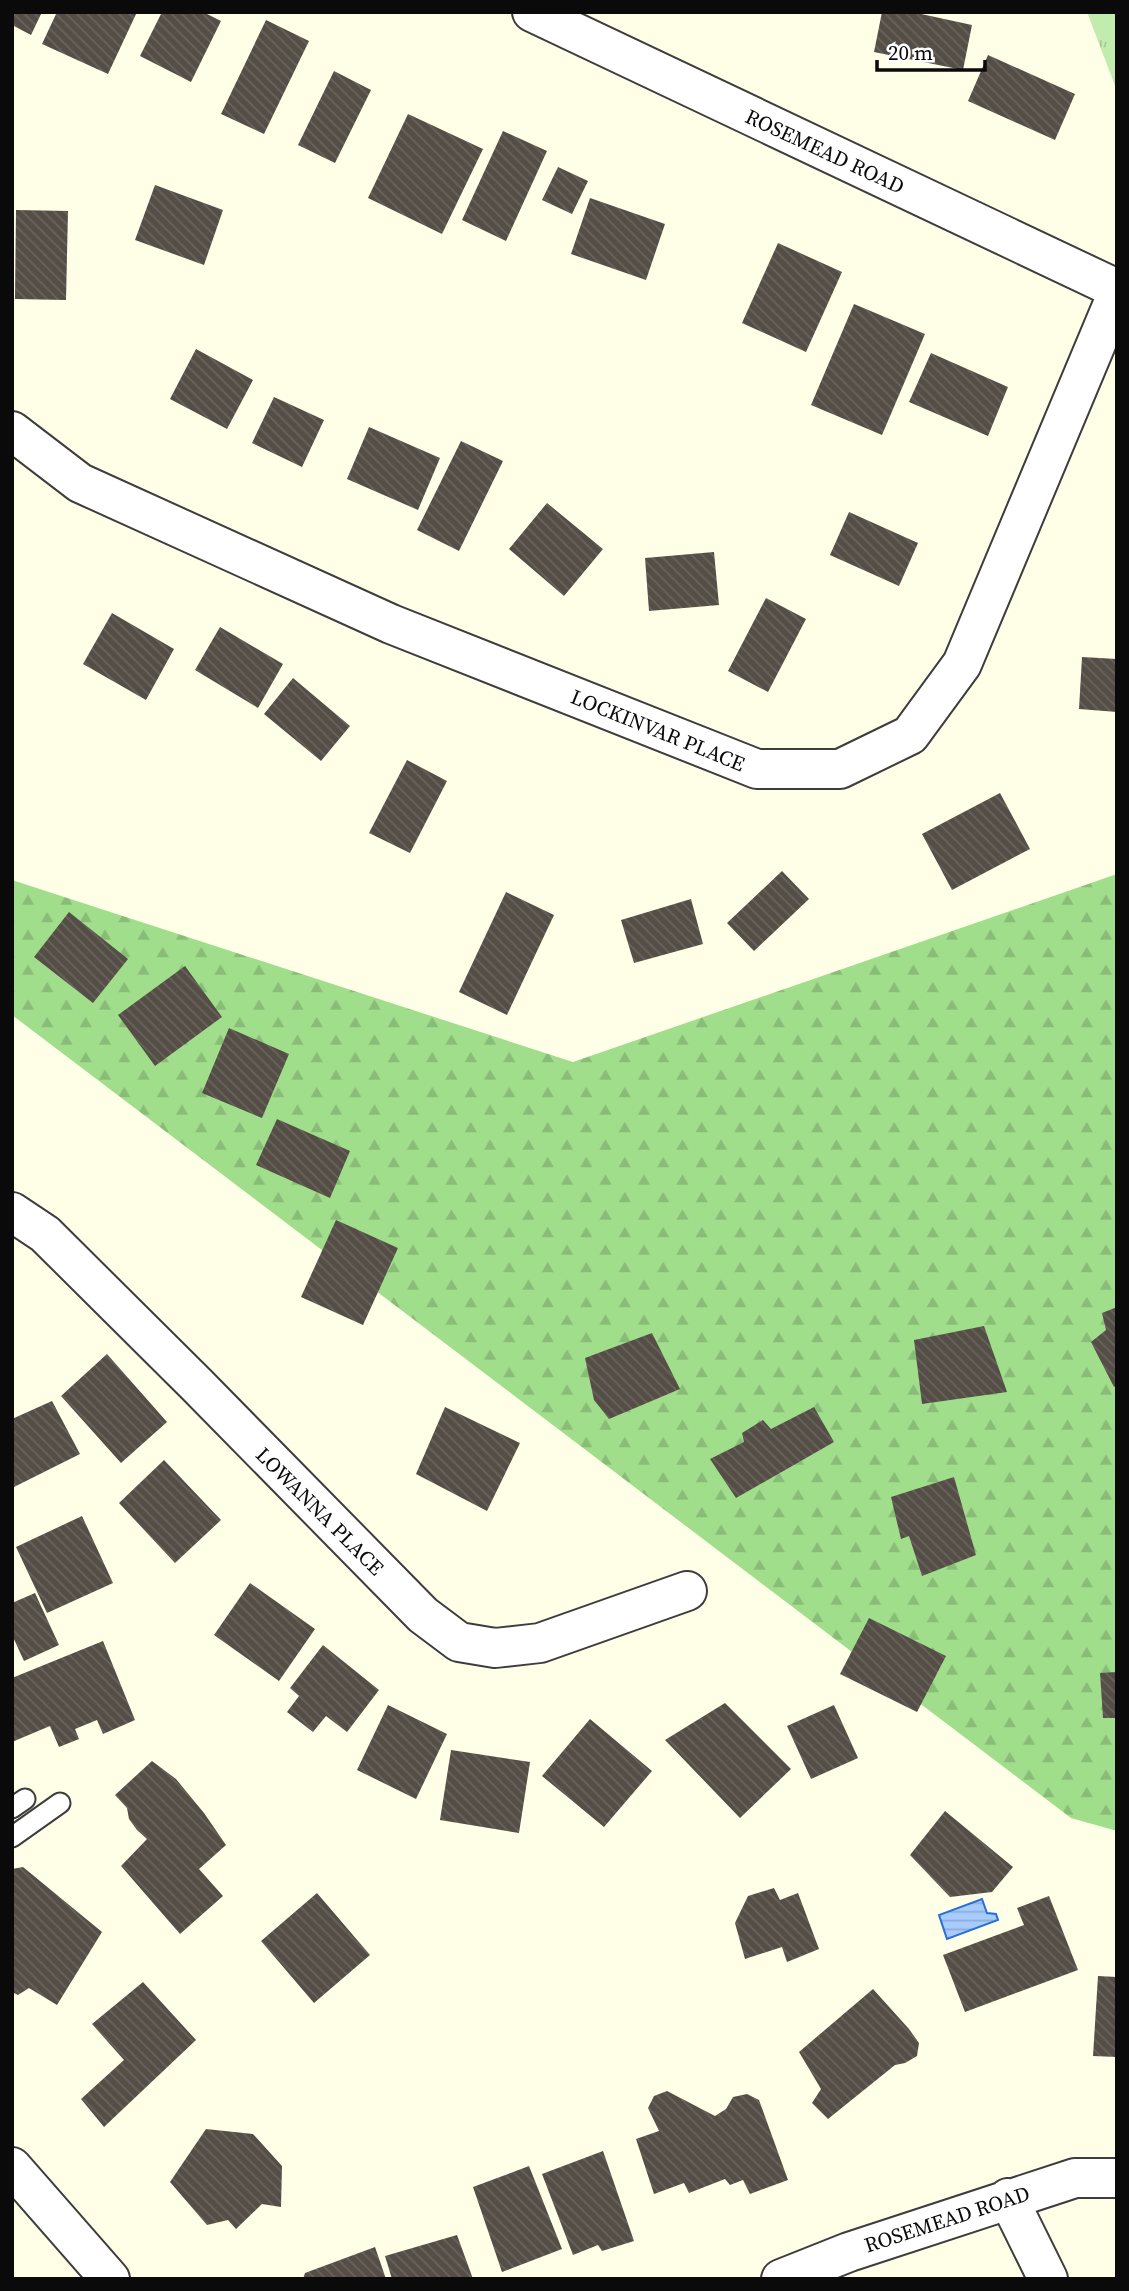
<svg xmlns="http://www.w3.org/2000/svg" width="1129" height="2291" font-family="'Source Serif 4',serif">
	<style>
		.forest { fill: url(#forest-firs) }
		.park { fill: url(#park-tufts) }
		.water { fill: url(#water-rules); stroke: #286fd9; stroke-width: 2 }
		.building { fill: url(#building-back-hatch) }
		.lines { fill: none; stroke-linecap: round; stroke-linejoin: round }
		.service-casing { stroke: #3d3d3d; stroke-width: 23 }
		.minor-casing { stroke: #3d3d3d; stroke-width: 42 }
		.service { stroke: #fff; stroke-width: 19 }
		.minor { stroke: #fff; stroke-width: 38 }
		.labels { text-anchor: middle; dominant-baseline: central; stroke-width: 7; stroke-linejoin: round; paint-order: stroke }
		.street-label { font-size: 21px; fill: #0a0a0a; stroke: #fff }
	</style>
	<defs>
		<pattern id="forest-firs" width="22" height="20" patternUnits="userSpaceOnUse" patternTransform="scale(1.75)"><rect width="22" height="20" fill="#a1de8c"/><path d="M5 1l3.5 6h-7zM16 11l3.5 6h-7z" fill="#89bd77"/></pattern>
		<pattern id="park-tufts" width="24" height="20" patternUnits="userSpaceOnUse" patternTransform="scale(1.75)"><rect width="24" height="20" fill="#c2ecae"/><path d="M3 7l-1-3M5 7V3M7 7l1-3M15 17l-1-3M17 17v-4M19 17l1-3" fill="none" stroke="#a5c994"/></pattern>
		<pattern id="water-rules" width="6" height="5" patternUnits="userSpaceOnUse" patternTransform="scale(1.75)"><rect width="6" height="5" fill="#a7cbfc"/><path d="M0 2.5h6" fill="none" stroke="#8eadd7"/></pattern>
		<pattern id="building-back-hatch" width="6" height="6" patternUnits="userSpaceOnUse" patternTransform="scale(1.75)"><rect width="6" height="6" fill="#544e46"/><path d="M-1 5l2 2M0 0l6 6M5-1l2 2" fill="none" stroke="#68635c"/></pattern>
	</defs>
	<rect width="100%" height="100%" fill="#ffffe8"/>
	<path class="forest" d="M 1117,874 L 1117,1831 L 1071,1818 L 12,1015 L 12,880 L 573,1062 Z"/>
	<path class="park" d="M 1087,12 L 1117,12 L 1117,91 Z"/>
	<path class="water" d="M 982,1899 L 987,1913 L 996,1914 L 998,1920 L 947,1939 L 939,1915 Z"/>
	<path class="building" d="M 12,12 L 42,12 L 31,35 L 12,25 Z
		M 57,12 L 137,12 L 108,74 L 42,44 Z
		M 162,12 L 203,12 L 221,21 L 191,82 L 140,56 Z
		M 882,12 L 912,12 L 972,25 L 963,70 L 874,52 Z
		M 266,20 L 309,41 L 264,134 L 221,114 Z
		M 988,55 L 1075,94 L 1055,140 L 968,101 Z
		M 334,71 L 371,90 L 335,163 L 298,145 Z
		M 408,114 L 483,149 L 442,234 L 368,198 Z
		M 503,131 L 547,151 L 506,241 L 462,220 Z
		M 558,167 L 588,181 L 572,214 L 542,200 Z
		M 155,185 L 223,210 L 204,265 L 135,240 Z
		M 590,198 L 665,224 L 646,280 L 571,254 Z
		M 16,210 L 68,211 L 66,300 L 15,299 Z
		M 778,243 L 842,272 L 806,352 L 742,323 Z
		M 854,304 L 925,334 L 882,435 L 811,405 Z
		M 196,349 L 253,380 L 227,429 L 170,399 Z
		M 931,353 L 1008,387 L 988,436 L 909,402 Z
		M 274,397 L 324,420 L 302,467 L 252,443 Z
		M 369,427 L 440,458 L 418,510 L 347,479 Z
		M 461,441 L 503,461 L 459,551 L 417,530 Z
		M 547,503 L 603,549 L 564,596 L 509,549 Z
		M 849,512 L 918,543 L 899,586 L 830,555 Z
		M 714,552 L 719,605 L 649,611 L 645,558 Z
		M 766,598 L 806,619 L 768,692 L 728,671 Z
		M 112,613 L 174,649 L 146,700 L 83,664 Z
		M 220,627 L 283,664 L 258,708 L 195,670 Z
		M 1082,657 L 1117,659 L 1117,712 L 1079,709 Z
		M 293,678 L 350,726 L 321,761 L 264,714 Z
		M 407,760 L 447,781 L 410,853 L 369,833 Z
		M 1000,793 L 1030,849 L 952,890 L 922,834 Z
		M 782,871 L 809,899 L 754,951 L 727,923 Z
		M 506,892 L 554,915 L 507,1015 L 459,992 Z
		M 691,899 L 703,944 L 634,963 L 621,920 Z
		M 69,912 L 128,959 L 93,1003 L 34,957 Z
		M 185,966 L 222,1017 L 155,1066 L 118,1015 Z
		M 229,1028 L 289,1054 L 262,1118 L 202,1093 Z
		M 277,1119 L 350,1151 L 330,1198 L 256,1165 Z
		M 336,1220 L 398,1248 L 363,1325 L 301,1297 Z
		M 1117,1307 L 1117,1386 L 1114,1387 L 1091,1342 L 1106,1330 L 1102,1313 Z
		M 984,1326 L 1007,1392 L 922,1404 L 914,1340 Z
		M 652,1333 L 680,1389 L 609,1419 L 594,1400 L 585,1358 Z
		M 107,1354 L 167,1422 L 121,1463 L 61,1396 Z
		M 52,1401 L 80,1454 L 12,1488 L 12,1419 Z
		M 445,1407 L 520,1443 L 487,1511 L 416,1474 Z
		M 814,1407 L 834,1442 L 736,1498 L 710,1459 L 744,1442 L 742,1433 L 763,1420 L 771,1429 Z
		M 164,1460 L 221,1520 L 175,1563 L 119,1503 Z
		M 954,1477 L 976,1555 L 922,1576 L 909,1536 L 901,1539 L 891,1497 Z
		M 82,1516 L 113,1583 L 47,1613 L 16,1547 Z
		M 250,1583 L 315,1629 L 279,1681 L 214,1635 Z
		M 35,1593 L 59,1645 L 24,1661 L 12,1635 L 12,1603 Z
		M 869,1618 L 946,1656 L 917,1712 L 840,1674 Z
		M 103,1641 L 135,1720 L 103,1734 L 97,1720 L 75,1729 L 79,1739 L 59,1747 L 50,1726 L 12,1742 L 12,1678 Z
		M 323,1645 L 379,1690 L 347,1732 L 326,1716 L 313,1732 L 287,1712 L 299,1696 L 290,1688 Z
		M 1117,1672 L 1117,1718 L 1103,1718 L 1100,1673 Z
		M 725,1703 L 791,1769 L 740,1818 L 665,1740 Z
		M 388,1705 L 447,1734 L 416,1799 L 357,1770 Z
		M 834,1705 L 858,1758 L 811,1779 L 787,1726 Z
		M 590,1719 L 652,1771 L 604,1827 L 542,1776 Z
		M 451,1750 L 530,1762 L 519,1833 L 440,1820 Z
		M 152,1761 L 176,1779 L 204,1813 L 226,1845 L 199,1869 L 223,1896 L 180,1934 L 121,1866 L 147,1839 L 137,1830 L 129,1819 L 127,1808 L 115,1795 Z
		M 945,1811 L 1013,1867 L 992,1892 L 950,1897 L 910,1855 Z
		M 23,1867 L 102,1932 L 57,2005 L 29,1988 L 18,1995 L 12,1992 L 12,1869 Z
		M 774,1888 L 780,1900 L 798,1893 L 819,1949 L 787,1962 L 782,1947 L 745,1959 L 735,1923 L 748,1896 Z
		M 317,1893 L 370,1955 L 314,2003 L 261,1941 Z
		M 1049,1896 L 1078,1970 L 965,2012 L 943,1955 L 1024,1925 L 1017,1908 Z
		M 1098,1976 L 1117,1977 L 1117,2057 L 1093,2056 Z
		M 143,1982 L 196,2040 L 104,2127 L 81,2099 L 124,2060 L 92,2024 Z
		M 873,1989 L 909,2029 L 919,2043 L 917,2056 L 905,2063 L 895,2065 L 828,2119 L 812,2103 L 821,2089 L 799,2052 Z
		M 667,2091 L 715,2116 L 726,2109 L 733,2097 L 747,2094 L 759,2100 L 788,2180 L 750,2194 L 743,2180 L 730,2185 L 725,2179 L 689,2193 L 684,2183 L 654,2194 L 636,2139 L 659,2131 L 648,2108 L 654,2096 Z
		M 206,2129 L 253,2134 L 282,2166 L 281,2207 L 262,2204 L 236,2229 L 228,2220 L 207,2225 L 170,2182 Z
		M 603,2151 L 634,2241 L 602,2251 L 598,2245 L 573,2255 L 542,2174 Z
		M 529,2166 L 562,2249 L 502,2272 L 473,2187 Z
		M 457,2235 L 473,2279 L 392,2279 L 385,2256 Z
		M 375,2247 L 386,2279 L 303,2279 L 305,2273 Z"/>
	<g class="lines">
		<defs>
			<path id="service" d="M 12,1808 L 25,1799
				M 12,1837 L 60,1803"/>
			<path id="minor" d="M 532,12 L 1117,289
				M 12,431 L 80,483 L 391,624 L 757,769 L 840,769 L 910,735 L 962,664 L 1117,294
				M 12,1212 L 45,1234 L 197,1385 L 423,1615 L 459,1642 L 495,1648 L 540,1643 L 687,1591
				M 12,2167 L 110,2279
				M 1008,2198 L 1048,2279
				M 781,2279 L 849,2252 L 1075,2178 L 1117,2178"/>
		</defs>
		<use href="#service" class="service-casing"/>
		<use href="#minor" class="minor-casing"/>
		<use href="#service" class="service"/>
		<use href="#minor" class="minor"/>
	</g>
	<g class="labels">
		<g class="street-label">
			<text transform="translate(825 151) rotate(25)">ROSEMEAD ROAD</text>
			<text transform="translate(658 730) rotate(22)">LOCKINVAR PLACE</text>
			<text transform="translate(320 1511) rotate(45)">LOWANNA PLACE</text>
			<text transform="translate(947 2219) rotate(-18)">ROSEMEAD ROAD</text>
		</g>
	</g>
	<rect width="1129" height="2291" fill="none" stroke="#0a0a0a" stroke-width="28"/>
	<path d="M877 60v10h108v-10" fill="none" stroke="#0a0a0a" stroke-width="3.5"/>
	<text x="888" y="60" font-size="21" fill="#0a0a0a" stroke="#ffffff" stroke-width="5" paint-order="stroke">20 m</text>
</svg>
